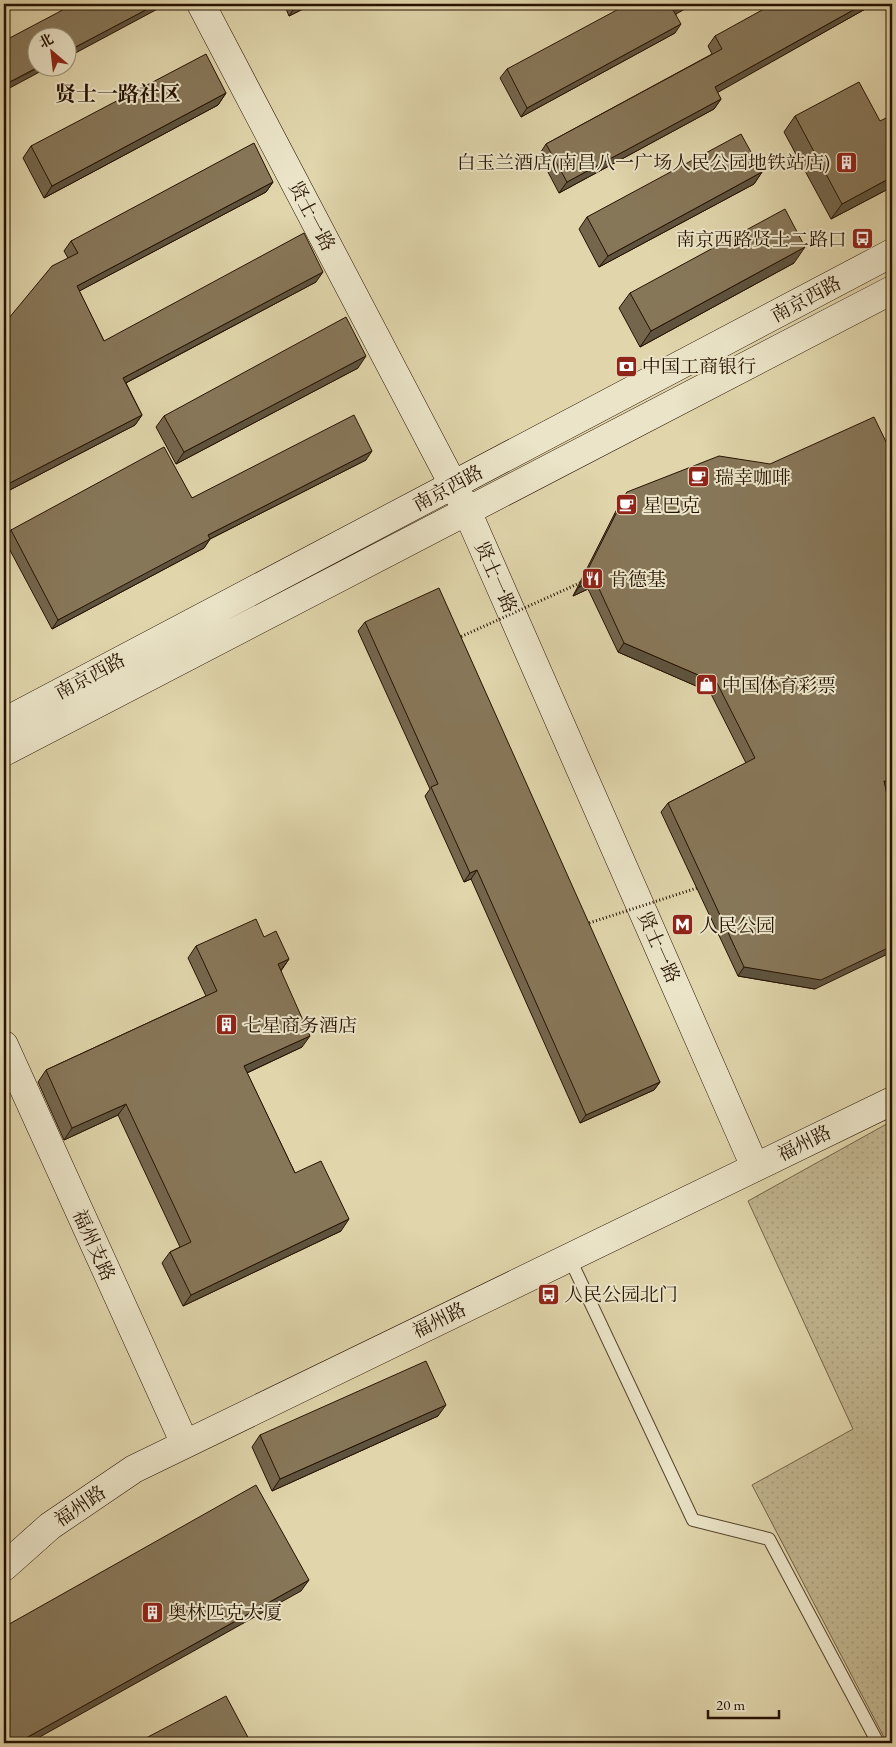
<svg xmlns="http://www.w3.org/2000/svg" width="896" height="1747" font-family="'EB Garamond','Noto Serif SC',serif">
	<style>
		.park { fill: url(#park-dots); stroke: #736348 }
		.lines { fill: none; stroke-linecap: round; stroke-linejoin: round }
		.lane-casing { stroke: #54432c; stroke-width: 14 }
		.secondary-casing { stroke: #261201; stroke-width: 29 }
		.lane { stroke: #ebe4c8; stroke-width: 12 }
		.secondary { stroke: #ebe4c8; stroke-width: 28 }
		.path-bridge { stroke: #261201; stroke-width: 3; stroke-dasharray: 1 2.5; stroke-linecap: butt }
		.wall { fill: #74664d; stroke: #261201 }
		.shaded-wall { fill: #5e533e; stroke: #261201 }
		.building { fill: #877759; stroke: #261201 }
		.labels { text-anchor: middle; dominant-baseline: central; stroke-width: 4; stroke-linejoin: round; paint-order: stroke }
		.poi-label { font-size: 19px; fill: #261201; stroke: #ebe4c8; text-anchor: start }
		.street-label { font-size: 19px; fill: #261201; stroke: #ebe4c8 }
		.quarter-label { font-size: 21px; font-weight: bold; fill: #261201; stroke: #ebe4c8 }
	</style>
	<defs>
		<pattern id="park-dots" width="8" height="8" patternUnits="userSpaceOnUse" patternTransform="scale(1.25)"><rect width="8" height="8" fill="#c0b48e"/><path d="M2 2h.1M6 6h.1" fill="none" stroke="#a59a79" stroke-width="1.8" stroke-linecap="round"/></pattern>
	</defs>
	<rect width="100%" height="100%" fill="#e0d5ab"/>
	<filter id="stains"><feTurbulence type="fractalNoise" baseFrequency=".004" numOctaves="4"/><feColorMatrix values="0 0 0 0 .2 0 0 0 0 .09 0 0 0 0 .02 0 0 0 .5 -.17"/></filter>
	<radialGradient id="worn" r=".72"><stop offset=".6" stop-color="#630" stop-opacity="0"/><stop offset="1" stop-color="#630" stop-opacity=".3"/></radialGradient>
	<path class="park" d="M 892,1121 L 892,1743 L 887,1743 L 752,1485 L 853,1429 L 748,1201 Z"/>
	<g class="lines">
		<defs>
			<path id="lane" d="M 569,1257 L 693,1520 L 769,1539 L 878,1743"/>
			<path id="secondary" d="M 201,4 L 467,511 L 755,1167
				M 4,722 L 892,253
				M 4,752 L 892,290
				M 4,1045 L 185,1444
				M 4,1567 L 50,1526 L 134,1469 L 892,1101"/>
		</defs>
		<use href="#lane" class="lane-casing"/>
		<use href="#secondary" class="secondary-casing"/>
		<use href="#lane" class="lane"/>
		<use href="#secondary" class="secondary"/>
		<path class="path-bridge" d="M 458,638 L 582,582
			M 586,924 L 697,888"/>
	</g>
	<path class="wall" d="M 284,4 L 313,4 L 289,16 Z
		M 867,8 L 717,92 L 721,99 L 714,109 L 559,193 L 539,155 L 546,144 L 712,54 L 708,46 L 715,36 Z
		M 676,14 L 675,33 L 521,117 L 500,78 L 507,69 Z
		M 226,93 L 218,105 L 44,198 L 23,158 L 31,146 Z
		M 795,116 L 892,187 L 831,219 L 784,132 Z
		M 762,172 L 754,184 L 599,267 L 579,229 L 587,217 Z
		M 273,182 L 266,192 L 79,291 L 104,341 L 316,282 L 126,383 L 142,415 L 135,425 L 4,493 L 68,258 L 64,251 L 71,241 Z
		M 794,263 L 640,347 L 619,308 L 630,293 Z
		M 358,368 L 176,464 L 156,427 L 164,416 Z
		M 366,460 L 210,539 L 204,548 L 52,629 L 4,539 L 11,530 L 192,498 Z
		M 627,492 L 892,792 L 886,791 L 815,989 L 738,976 L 661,812 L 668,803 L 746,763 L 710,692 L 618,652 L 588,589 L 573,596 L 621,501 Z
		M 365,622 L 660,1082 L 654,1090 L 580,1123 L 471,879 L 464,882 L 425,796 L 430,789 L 358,631 Z
		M 264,937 L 289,959 L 281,971 L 302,1047 L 247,1073 L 295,1173 L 341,1231 L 183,1306 L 162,1263 L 170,1252 L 180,1247 L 118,1115 L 64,1140 L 38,1082 L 46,1070 L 206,996 L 188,958 L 196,946 Z
		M 438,1416 L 272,1491 L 252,1447 L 260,1435 Z
		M 146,1738 L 251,1743 L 143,1743 Z"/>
	<path class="shaded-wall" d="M 157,4 L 166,4 L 165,5 L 68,57 L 68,51 Z
		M 297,4 L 313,4 L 289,16 Z
		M 684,4 L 694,4 L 667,19 L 673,10 Z
		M 864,4 L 871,4 L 867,8 L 708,98 L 715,87 Z
		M 681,24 L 675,33 L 521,117 L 527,108 Z
		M 38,68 L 47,68 L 4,91 L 4,85 Z
		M 226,93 L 218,105 L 44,198 L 52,186 Z
		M 721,99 L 714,109 L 559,193 L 567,182 Z
		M 762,172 L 754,184 L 599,267 L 608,256 Z
		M 892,177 L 892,187 L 831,219 L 842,204 Z
		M 273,182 L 266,192 L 70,296 L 77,286 Z
		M 805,247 L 794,263 L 640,347 L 651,331 Z
		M 323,272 L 316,282 L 116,388 L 123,378 Z
		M 366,356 L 358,368 L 176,464 L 184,452 Z
		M 142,415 L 135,425 L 4,493 L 4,486 Z
		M 372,451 L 366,460 L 210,539 L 204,548 L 52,629 L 58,620 L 208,535 Z
		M 595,580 L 588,589 L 573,596 L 579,587 Z
		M 624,643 L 717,683 L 710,692 L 618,652 Z
		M 884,781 L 892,782 L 892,792 L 878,790 Z
		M 477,870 L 471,879 L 464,882 L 470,873 Z
		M 892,946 L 892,952 L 815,989 L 738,976 L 744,967 Z
		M 289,959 L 281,970 L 270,976 L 278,964 Z
		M 310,1036 L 302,1047 L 236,1078 L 244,1066 Z
		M 660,1082 L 654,1090 L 580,1123 L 586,1115 Z
		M 126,1104 L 118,1115 L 64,1140 L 72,1128 Z
		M 349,1219 L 341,1231 L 183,1306 L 191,1295 Z
		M 446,1405 L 438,1416 L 272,1491 L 280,1479 Z
		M 309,1580 L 301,1591 L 29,1743 L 17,1743 Z"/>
	<path class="building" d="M 74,4 L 157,4 L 68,51 L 68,38 L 38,38 L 38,67 L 4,85 L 4,41 Z
		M 628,4 L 684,4 L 673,10 L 681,24 L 527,108 L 507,69 Z
		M 773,4 L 864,4 L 715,87 L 721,99 L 567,182 L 546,144 L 722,49 L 715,36 Z
		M 206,54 L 226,93 L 52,186 L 31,146 Z
		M 859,82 L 880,121 L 892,115 L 892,177 L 842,204 L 795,116 Z
		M 741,134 L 762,172 L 608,256 L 587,217 Z
		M 254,143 L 273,182 L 77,286 L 104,341 L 304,233 L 323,272 L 123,378 L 142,415 L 4,486 L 4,324 L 52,266 L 78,253 L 71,241 Z
		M 785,209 L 805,247 L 651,331 L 630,293 Z
		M 346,317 L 366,356 L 184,452 L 164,416 Z
		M 354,415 L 372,451 L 208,535 L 210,539 L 58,620 L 11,530 L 164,447 L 192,498 Z
		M 874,417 L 892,454 L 892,782 L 884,781 L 892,817 L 892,946 L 821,980 L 744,967 L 668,803 L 755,758 L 717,683 L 624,643 L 595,580 L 579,587 L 627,492 L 719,456 L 770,464 Z
		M 439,588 L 660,1082 L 586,1115 L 477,870 L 470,873 L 431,787 L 438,784 L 365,622 Z
		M 256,919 L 264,937 L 276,931 L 289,959 L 278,964 L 310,1036 L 244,1066 L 295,1173 L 321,1161 L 349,1219 L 191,1295 L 170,1252 L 191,1242 L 126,1104 L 72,1128 L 46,1070 L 217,991 L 196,946 Z
		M 426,1361 L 446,1405 L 280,1479 L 260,1435 Z
		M 256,1485 L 309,1580 L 17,1743 L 4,1743 L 4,1627 Z
		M 226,1696 L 251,1743 L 149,1743 L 146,1738 Z"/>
	<defs>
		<symbol id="building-square" viewBox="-11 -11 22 22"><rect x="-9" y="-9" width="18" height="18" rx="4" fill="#8f2418" stroke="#ebe4c8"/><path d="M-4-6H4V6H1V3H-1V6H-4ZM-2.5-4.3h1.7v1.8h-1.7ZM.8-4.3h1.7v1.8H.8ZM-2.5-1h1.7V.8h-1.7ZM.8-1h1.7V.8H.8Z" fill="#fff"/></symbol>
		<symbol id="bus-square" viewBox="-11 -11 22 22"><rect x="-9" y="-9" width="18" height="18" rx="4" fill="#8f2418" stroke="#ebe4c8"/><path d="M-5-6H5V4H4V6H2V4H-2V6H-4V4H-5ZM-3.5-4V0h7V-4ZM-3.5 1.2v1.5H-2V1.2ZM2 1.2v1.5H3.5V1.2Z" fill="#fff"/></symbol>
		<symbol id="bank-square" viewBox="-11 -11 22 22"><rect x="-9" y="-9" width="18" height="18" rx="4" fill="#8f2418" stroke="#ebe4c8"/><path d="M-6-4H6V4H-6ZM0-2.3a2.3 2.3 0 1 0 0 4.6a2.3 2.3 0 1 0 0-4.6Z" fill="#fff"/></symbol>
		<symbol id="cafe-square" viewBox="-11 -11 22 22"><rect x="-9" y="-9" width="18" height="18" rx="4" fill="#8f2418" stroke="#ebe4c8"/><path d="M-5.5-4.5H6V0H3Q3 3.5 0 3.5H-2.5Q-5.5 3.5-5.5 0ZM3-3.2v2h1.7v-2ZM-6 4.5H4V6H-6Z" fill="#fff"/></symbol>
		<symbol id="restaurant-square" viewBox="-11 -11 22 22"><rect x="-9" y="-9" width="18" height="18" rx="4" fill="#8f2418" stroke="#ebe4c8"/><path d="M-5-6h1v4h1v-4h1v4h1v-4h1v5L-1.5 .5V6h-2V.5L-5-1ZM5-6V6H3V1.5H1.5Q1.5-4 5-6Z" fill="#fff"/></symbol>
		<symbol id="shop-square" viewBox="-11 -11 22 22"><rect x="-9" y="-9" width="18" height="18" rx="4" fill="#8f2418" stroke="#ebe4c8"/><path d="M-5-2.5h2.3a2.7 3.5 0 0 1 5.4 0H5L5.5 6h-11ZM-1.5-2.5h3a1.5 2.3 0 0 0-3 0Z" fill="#fff"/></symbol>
		<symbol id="metro-square" viewBox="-11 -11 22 22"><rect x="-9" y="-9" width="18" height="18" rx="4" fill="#8f2418" stroke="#ebe4c8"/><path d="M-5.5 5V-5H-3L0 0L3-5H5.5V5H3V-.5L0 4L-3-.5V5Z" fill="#fff"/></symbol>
	</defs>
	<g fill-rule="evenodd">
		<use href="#building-square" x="834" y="150" width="25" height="25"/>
		<use href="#bus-square" x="850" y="226" width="25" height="25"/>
		<use href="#bank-square" x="614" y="354" width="25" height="25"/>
		<use href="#cafe-square" x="686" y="464" width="25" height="25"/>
		<use href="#cafe-square" x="614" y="492" width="25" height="25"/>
		<use href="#restaurant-square" x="580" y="566" width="25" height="25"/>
		<use href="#shop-square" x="694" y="672" width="25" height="25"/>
		<use href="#metro-square" x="670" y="912" width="25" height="25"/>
		<use href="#building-square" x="214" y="1012" width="25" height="25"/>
		<use href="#bus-square" x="536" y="1282" width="25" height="25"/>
		<use href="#building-square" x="140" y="1600" width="25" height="25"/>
	</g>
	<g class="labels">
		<g class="poi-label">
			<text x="830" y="162" text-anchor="end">白玉兰酒店(南昌八一广场人民公园地铁站店)</text>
			<text x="847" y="239" text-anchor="end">南京西路贤士二路口</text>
			<text x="642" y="366">中国工商银行</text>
			<text x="715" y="477">瑞幸咖啡</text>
			<text x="643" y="505">星巴克</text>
			<text x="609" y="579">肯德基</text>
			<text x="722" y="685">中国体育彩票</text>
			<text x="699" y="925">人民公园</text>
			<text x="243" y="1025">七星商务酒店</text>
			<text x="564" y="1294">人民公园北门</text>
			<text x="168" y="1612">奥林匹克大厦</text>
		</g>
		<g class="street-label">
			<text transform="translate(312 216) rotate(62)">贤士一路</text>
			<text transform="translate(806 299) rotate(-28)">南京西路</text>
			<text transform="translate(448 488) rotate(-28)">南京西路</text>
			<text transform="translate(496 577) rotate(66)">贤士一路</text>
			<text transform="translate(90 676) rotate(-28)">南京西路</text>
			<text transform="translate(659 947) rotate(66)">贤士一路</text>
			<text transform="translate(804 1143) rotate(-26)">福州路</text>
			<text transform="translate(94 1245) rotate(66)">福州支路</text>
			<text transform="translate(439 1320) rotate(-26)">福州路</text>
			<text transform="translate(80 1506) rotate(-34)">福州路</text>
		</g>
		<g class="quarter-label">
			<text x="118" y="93">贤士一路社区</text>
		</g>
	</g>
	<rect width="896" height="1747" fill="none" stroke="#e0d5ab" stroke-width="20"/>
	<rect x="5" y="5" width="886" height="1737" fill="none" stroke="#261201" stroke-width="2.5"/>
	<rect x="10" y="10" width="876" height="1727" fill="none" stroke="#261201"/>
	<g transform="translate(52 52) rotate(332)"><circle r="24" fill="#ebe4c8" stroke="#9c9078"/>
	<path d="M0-4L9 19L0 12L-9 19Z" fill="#8f2418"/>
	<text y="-8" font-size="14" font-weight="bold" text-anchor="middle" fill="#261201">北</text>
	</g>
	<path d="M708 1710v8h71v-8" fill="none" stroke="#261201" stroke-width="2.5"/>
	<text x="716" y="1710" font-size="15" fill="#261201" stroke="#ebe4c8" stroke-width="4" paint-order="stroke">20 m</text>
	<rect width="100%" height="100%" filter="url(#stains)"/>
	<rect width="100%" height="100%" fill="url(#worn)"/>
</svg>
